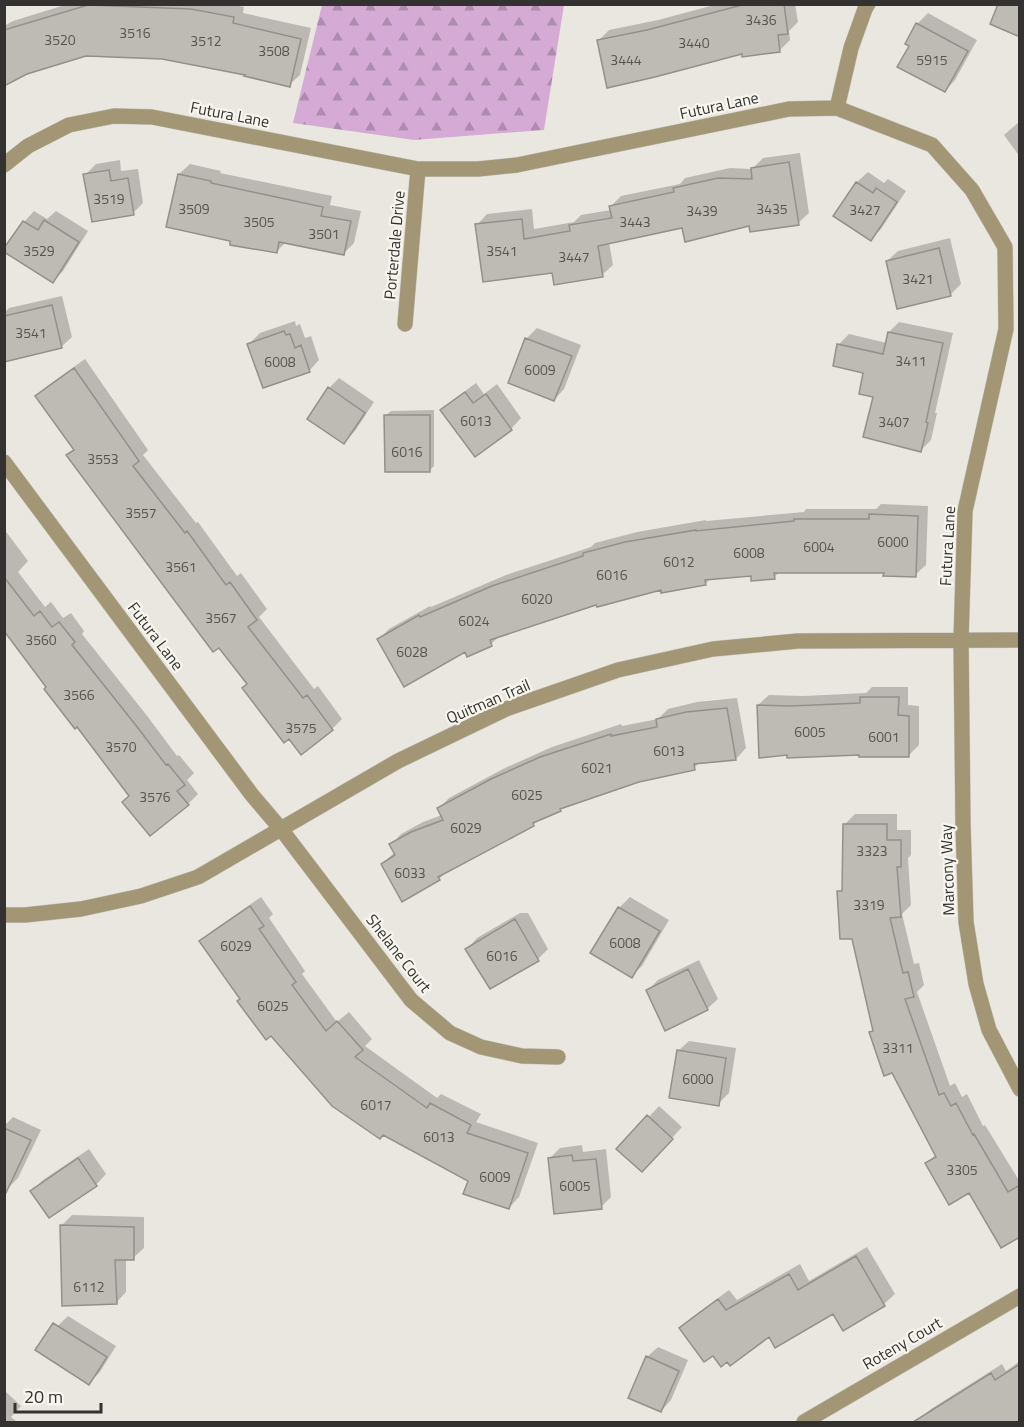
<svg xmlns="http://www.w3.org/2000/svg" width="1024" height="1427" font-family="'Titillium Web',sans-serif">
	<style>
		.forest { fill: url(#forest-firs) }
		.shadow { fill: #0003 }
		.building { fill: #bebbb4; stroke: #93908a; stroke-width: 1.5 }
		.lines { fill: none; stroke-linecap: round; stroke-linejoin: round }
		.street-casing { stroke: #c5c3be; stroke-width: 16 }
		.street { stroke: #a39675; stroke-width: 15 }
		.labels { text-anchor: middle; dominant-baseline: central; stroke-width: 4.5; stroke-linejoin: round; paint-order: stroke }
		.number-label { font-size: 14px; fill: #565451 }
		.street-label { font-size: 16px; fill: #333230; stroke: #f7f5ee }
	</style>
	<defs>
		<pattern id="forest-firs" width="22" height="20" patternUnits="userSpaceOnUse" patternTransform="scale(1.5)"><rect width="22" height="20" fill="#d5abd6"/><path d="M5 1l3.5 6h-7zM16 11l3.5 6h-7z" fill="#ad8cae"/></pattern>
	</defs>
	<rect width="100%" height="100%" fill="#eae7e1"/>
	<path class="forest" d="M 322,5 L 564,5 L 544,130 L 414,140 L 293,123 Z"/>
	<path class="shadow" d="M 68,4 L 231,4 L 244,7 L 243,13 L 311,28 L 300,75 L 289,85 L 163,57 L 85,55 L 26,73 L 4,85 L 4,26 L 13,21 Z
		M 718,4 L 795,4 L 798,22 L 789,31 L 790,40 L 779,51 L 743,52 L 598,41 L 609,30 L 658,20 Z
		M 928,13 L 977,40 L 955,80 L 945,91 L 911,45 L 907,43 L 917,24 Z
		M 1020,121 L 1020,157 L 1004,135 Z
		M 800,153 L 809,213 L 798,223 L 683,227 L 609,242 L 613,265 L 602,275 L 553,271 L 477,225 L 487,214 L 532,209 L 534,229 L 574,222 L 581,215 L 611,210 L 611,206 L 621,196 L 680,184 L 685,178 L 730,168 L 752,169 L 763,158 Z
		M 120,160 L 121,171 L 138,169 L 143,203 L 133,213 L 85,175 L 96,164 Z
		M 190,164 L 221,171 L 220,173 L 332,196 L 330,205 L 361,211 L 354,243 L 344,253 L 286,242 L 276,252 L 168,226 L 179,174 Z
		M 868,172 L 884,183 L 888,179 L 906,191 L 881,229 L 871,239 L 835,216 L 857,182 Z
		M 34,211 L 47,219 L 56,211 L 88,231 L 63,271 L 53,281 L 5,250 L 24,222 Z
		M 950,238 L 961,284 L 950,295 L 887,261 L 898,251 Z
		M 62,296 L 72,337 L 61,347 L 4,341 L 4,313 L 9,308 Z
		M 295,321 L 296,326 L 300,324 L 305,338 L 311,336 L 319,360 L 309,371 L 249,344 L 260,333 Z
		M 899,322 L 953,333 L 935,413 L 937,413 L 931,440 L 921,450 L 875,396 L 865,371 L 839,344 L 849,334 L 887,343 L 889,332 Z
		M 537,328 L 581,345 L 564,389 L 554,400 L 526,339 Z
		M 85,359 L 148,450 L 143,455 L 196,523 L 198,522 L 237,576 L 241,573 L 267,609 L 259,617 L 314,689 L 318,686 L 342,719 L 332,729 L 248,683 L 68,455 L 75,449 L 37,396 L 47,386 Z
		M 339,378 L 374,402 L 355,431 L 344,442 L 329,388 Z
		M 476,383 L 484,394 L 497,384 L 521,418 L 511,429 L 442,410 L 453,400 Z
		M 434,410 L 434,466 L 430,470 L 386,415 L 391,411 Z
		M 881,504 L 928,506 L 926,565 L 915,575 L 885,571 L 780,572 L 774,577 L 752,574 L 711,578 L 705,584 L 662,588 L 597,603 L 502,634 L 491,644 L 466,650 L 379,639 L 389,629 L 430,606 L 431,607 L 506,575 L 591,547 L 595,543 L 637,532 L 706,520 L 706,521 L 804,512 L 806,509 L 876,509 Z
		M 4,529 L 28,561 L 18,572 L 45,607 L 51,602 L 63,618 L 71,613 L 84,631 L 82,634 L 148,717 L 177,756 L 179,755 L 194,773 L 187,780 L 198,794 L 188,804 L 130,796 L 4,628 Z
		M 1020,540 L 1020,567 L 1018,567 Z
		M 872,687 L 908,687 L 908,705 L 919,706 L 919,745 L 908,756 L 758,705 L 769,695 L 803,696 L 866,693 Z
		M 737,698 L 746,748 L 736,759 L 700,762 L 694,768 L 639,780 L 564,806 L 560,810 L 539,819 L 533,825 L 449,869 L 439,879 L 382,864 L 395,852 L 391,845 L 401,834 L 423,822 L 442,815 L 439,808 L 449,798 L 503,769 L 552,747 L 621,724 L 622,726 L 658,719 L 668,709 L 697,702 Z
		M 855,814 L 897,814 L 897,830 L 911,830 L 911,855 L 908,858 L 911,905 L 902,914 L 914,964 L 919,963 L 924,985 L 917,992 L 950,1086 L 955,1083 L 962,1097 L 967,1094 L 983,1126 L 985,1125 L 1020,1182 L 1020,1235 L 969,1191 L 927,1163 L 936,1154 L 870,1033 L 874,1029 L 853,937 L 839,892 L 844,887 L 844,825 Z
		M 261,897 L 273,914 L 269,918 L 305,971 L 302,974 L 337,1022 L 349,1012 L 372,1039 L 365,1046 L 437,1098 L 441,1094 L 481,1114 L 476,1122 L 538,1143 L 519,1197 L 509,1208 L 470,1180 L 242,999 L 201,941 L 212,931 Z
		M 630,897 L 669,920 L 642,966 L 631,976 L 619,908 Z
		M 520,913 L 528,913 L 548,949 L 538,959 L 467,949 L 477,938 Z
		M 699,960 L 718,999 L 707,1009 L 648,990 L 658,980 Z
		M 689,1041 L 736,1048 L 729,1093 L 718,1104 L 678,1051 Z
		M 659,1106 L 682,1127 L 652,1160 L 619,1149 Z
		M 13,1117 L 41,1130 L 18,1178 L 8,1188 L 4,1187 L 4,1126 Z
		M 582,1145 L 583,1152 L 606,1149 L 611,1197 L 601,1207 L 550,1158 L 560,1148 Z
		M 89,1149 L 106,1174 L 96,1185 L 32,1191 L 43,1180 Z
		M 72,1215 L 144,1217 L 144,1248 L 133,1258 L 126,1258 L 126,1292 L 116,1303 L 61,1226 Z
		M 867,1247 L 895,1294 L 884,1304 L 844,1329 L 834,1312 L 769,1335 L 727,1360 L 713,1354 L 681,1328 L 691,1318 L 729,1290 L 737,1300 L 800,1264 L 809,1281 Z
		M 68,1316 L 116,1346 L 100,1372 L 89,1383 L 35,1348 Z
		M 658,1347 L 688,1360 L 671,1400 L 661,1411 L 647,1357 Z
		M 1020,1361 L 1020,1422 L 923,1422 L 920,1419 L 931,1409 L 1002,1364 L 1006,1371 Z
		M 4,1390 L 21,1406 L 11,1417 L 17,1422 L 4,1422 Z"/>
	<path class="building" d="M 746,4 L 784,4 L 788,34 L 778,35 L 780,52 L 742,57 L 742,54 L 655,77 L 607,88 L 597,40 L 647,30 Z
		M 998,4 L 1020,4 L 1020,37 L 990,24 Z
		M 88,5 L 191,9 L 234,17 L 233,23 L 301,39 L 290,87 L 244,76 L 245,75 L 162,59 L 86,56 L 27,74 L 4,86 L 4,30 Z
		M 916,23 L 968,51 L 945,92 L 897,67 L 909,46 L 905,44 Z
		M 789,162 L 799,225 L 750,232 L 749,226 L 685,242 L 682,228 L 598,246 L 603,277 L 554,285 L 552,273 L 483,282 L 475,224 L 522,219 L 524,239 L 570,231 L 569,225 L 612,218 L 609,206 L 674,192 L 673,188 L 718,178 L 752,179 L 751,168 Z
		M 109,170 L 111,181 L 128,178 L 134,215 L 92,222 L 83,174 Z
		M 178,174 L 211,181 L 211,183 L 323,207 L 321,216 L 351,221 L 344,255 L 279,242 L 277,253 L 230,245 L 230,241 L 166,227 Z
		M 856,182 L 873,193 L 876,188 L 897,202 L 871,241 L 833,216 Z
		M 44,220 L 79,242 L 53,283 L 4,252 L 4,248 L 23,221 L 38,230 Z
		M 939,248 L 951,296 L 897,309 L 886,261 Z
		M 52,305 L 62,348 L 4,362 L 4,316 Z
		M 284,331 L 286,335 L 290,334 L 295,348 L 301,345 L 310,372 L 263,388 L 247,344 Z
		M 888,332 L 943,343 L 926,422 L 928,423 L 921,452 L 863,437 L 873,397 L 859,394 L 863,373 L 833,366 L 837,344 L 883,354 Z
		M 525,338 L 572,356 L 554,401 L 508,383 Z
		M 74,368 L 139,461 L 133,466 L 185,533 L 187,531 L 226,585 L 230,582 L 257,620 L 248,627 L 303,698 L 307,695 L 333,730 L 301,755 L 289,739 L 284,743 L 242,688 L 247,684 L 219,648 L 213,652 L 66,455 L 74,450 L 35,396 Z
		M 328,387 L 365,413 L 344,444 L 307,419 Z
		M 465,392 L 473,403 L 486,394 L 512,430 L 475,457 L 440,410 Z
		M 384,415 L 430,415 L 430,472 L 385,472 Z
		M 869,514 L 918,516 L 916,577 L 883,576 L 884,573 L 774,573 L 775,579 L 751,581 L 751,576 L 705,580 L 706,585 L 661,593 L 661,590 L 597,607 L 596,605 L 490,640 L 492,646 L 467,657 L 465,652 L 404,687 L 377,639 L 419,615 L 420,617 L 492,586 L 583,556 L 583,553 L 625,542 L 696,530 L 696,531 L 794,521 L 794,519 L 869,519 Z
		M 4,577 L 34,616 L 40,611 L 52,627 L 59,622 L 75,642 L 72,645 L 138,728 L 166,765 L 168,764 L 185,785 L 177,791 L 189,805 L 150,836 L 122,802 L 129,796 L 77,727 L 75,729 L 44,689 L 46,687 L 4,631 Z
		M 860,697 L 899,697 L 898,715 L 909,716 L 909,757 L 859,757 L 859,755 L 787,758 L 787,755 L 759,758 L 757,705 L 791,706 L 860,703 Z
		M 727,708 L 736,760 L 694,764 L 695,770 L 639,782 L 560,809 L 561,811 L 533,823 L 534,826 L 438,877 L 440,880 L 402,902 L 381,864 L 395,855 L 389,844 L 411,832 L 443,820 L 437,808 L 491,779 L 540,757 L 611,734 L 611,736 L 657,727 L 656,719 L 686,712 Z
		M 843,824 L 887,824 L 887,840 L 901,840 L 901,867 L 897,867 L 901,917 L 890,918 L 903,973 L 908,972 L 914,997 L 905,999 L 939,1095 L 944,1093 L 951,1106 L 956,1103 L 973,1135 L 974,1134 L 1008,1192 L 1020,1185 L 1020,1237 L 1001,1248 L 969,1193 L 949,1205 L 925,1163 L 936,1157 L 892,1073 L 884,1076 L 869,1032 L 873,1031 L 852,939 L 840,939 L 837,891 L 842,891 Z
		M 250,906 L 264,926 L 259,929 L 296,982 L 292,985 L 326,1031 L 337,1021 L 363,1050 L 355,1057 L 427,1108 L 430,1103 L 471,1125 L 467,1133 L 528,1153 L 509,1209 L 463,1194 L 468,1181 L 383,1135 L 380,1139 L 332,1106 L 271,1036 L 266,1040 L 237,1001 L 240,999 L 199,941 Z
		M 618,907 L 660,931 L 632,978 L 590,953 Z
		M 515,919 L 539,961 L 490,989 L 465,949 Z
		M 688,969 L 708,1010 L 665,1031 L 646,990 Z
		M 677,1050 L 726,1058 L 719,1106 L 669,1098 Z
		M 647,1115 L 673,1139 L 642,1172 L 616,1149 Z
		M 4,1128 L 31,1140 L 4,1197 Z
		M 572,1155 L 573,1161 L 596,1159 L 602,1209 L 554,1214 L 548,1158 Z
		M 78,1158 L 97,1186 L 49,1218 L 30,1191 Z
		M 60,1225 L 134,1227 L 134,1260 L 115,1260 L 117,1304 L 62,1306 Z
		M 856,1256 L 885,1306 L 843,1331 L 833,1314 L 775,1348 L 769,1337 L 730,1366 L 727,1362 L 721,1367 L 713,1356 L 704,1362 L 679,1328 L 718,1299 L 726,1310 L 789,1274 L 798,1290 Z
		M 53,1323 L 107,1357 L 89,1385 L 35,1350 Z
		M 646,1356 L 679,1371 L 661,1412 L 628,1398 Z
		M 1020,1364 L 1020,1422 L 913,1422 L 991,1373 L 995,1380 Z"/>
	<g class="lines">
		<defs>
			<path id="street" d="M 837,108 L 851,48 L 865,9 L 868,4
				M 4,165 L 28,146 L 69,125 L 114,116 L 152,117 L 418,169 L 478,169 L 517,165 L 789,109 L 837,108 L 932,145 L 972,190 L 1005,247 L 1006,329 L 965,511 L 961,639 L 963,825 L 966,922 L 976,984 L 989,1030 L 1020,1089
				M 405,324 L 418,169
				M 4,462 L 252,795 L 281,829 L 411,1000 L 450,1033 L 481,1047 L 522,1056 L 558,1057
				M 4,915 L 25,915 L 81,909 L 141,896 L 198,877 L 398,761 L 506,709 L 618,670 L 713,649 L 798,641 L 1020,640
				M 804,1422 L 1020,1296"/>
		</defs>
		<use href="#street" class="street-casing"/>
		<use href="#street" class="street"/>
	</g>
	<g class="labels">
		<g class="number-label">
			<text x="761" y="19">3436</text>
			<text x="135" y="32">3516</text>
			<text x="60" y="39">3520</text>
			<text x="206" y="40">3512</text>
			<text x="694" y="42">3440</text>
			<text x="274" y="50">3508</text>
			<text x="626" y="59">3444</text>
			<text x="932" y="59">5915</text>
			<text x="109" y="198">3519</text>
			<text x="194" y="208">3509</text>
			<text x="772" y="208">3435</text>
			<text x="865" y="209">3427</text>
			<text x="702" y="210">3439</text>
			<text x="259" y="221">3505</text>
			<text x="635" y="221">3443</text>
			<text x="324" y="233">3501</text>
			<text x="39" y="250">3529</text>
			<text x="502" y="250">3541</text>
			<text x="574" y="256">3447</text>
			<text x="918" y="278">3421</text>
			<text x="31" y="332">3541</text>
			<text x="911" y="360">3411</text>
			<text x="280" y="361">6008</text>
			<text x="540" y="369">6009</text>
			<text x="476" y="420">6013</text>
			<text x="894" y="421">3407</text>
			<text x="407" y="451">6016</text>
			<text x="103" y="458">3553</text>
			<text x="141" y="512">3557</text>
			<text x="893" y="541">6000</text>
			<text x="819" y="546">6004</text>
			<text x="749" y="552">6008</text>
			<text x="679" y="561">6012</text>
			<text x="181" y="566">3561</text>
			<text x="612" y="574">6016</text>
			<text x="537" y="598">6020</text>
			<text x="221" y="617">3567</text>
			<text x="474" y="620">6024</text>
			<text x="41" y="639">3560</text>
			<text x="412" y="651">6028</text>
			<text x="79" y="694">3566</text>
			<text x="301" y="727">3575</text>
			<text x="810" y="731">6005</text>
			<text x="884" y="736">6001</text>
			<text x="121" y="746">3570</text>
			<text x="669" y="750">6013</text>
			<text x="597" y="767">6021</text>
			<text x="527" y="794">6025</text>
			<text x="155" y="796">3576</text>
			<text x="466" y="827">6029</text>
			<text x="872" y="850">3323</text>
			<text x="410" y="872">6033</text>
			<text x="869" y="904">3319</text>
			<text x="625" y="942">6008</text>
			<text x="236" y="945">6029</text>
			<text x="502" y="955">6016</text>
			<text x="273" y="1005">6025</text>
			<text x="898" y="1047">3311</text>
			<text x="698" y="1078">6000</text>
			<text x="376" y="1104">6017</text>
			<text x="439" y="1136">6013</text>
			<text x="962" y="1169">3305</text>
			<text x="495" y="1176">6009</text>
			<text x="575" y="1185">6005</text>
			<text x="89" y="1286">6112</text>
		</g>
		<g class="street-label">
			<text transform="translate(719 105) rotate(-12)">Futura Lane</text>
			<text transform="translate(230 114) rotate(11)">Futura Lane</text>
			<text transform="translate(394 245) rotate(-85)">Porterdale Drive</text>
			<text transform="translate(947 546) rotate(-87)">Futura Lane</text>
			<text transform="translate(156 636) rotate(53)">Futura Lane</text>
			<text transform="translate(488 701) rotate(-23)">Quitman Trail</text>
			<text transform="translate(947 870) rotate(-92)">Marcony Way</text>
			<text transform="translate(399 953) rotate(52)">Shelane Court</text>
			<text transform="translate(902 1343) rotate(-30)">Roteny Court</text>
		</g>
	</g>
	<rect width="1024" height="1427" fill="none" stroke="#333230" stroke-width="12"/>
	<path d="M15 1403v9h86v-9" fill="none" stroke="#333230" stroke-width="3"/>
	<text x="24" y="1403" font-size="18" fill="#333230" stroke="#f7f5ee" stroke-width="4.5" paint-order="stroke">20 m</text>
</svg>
